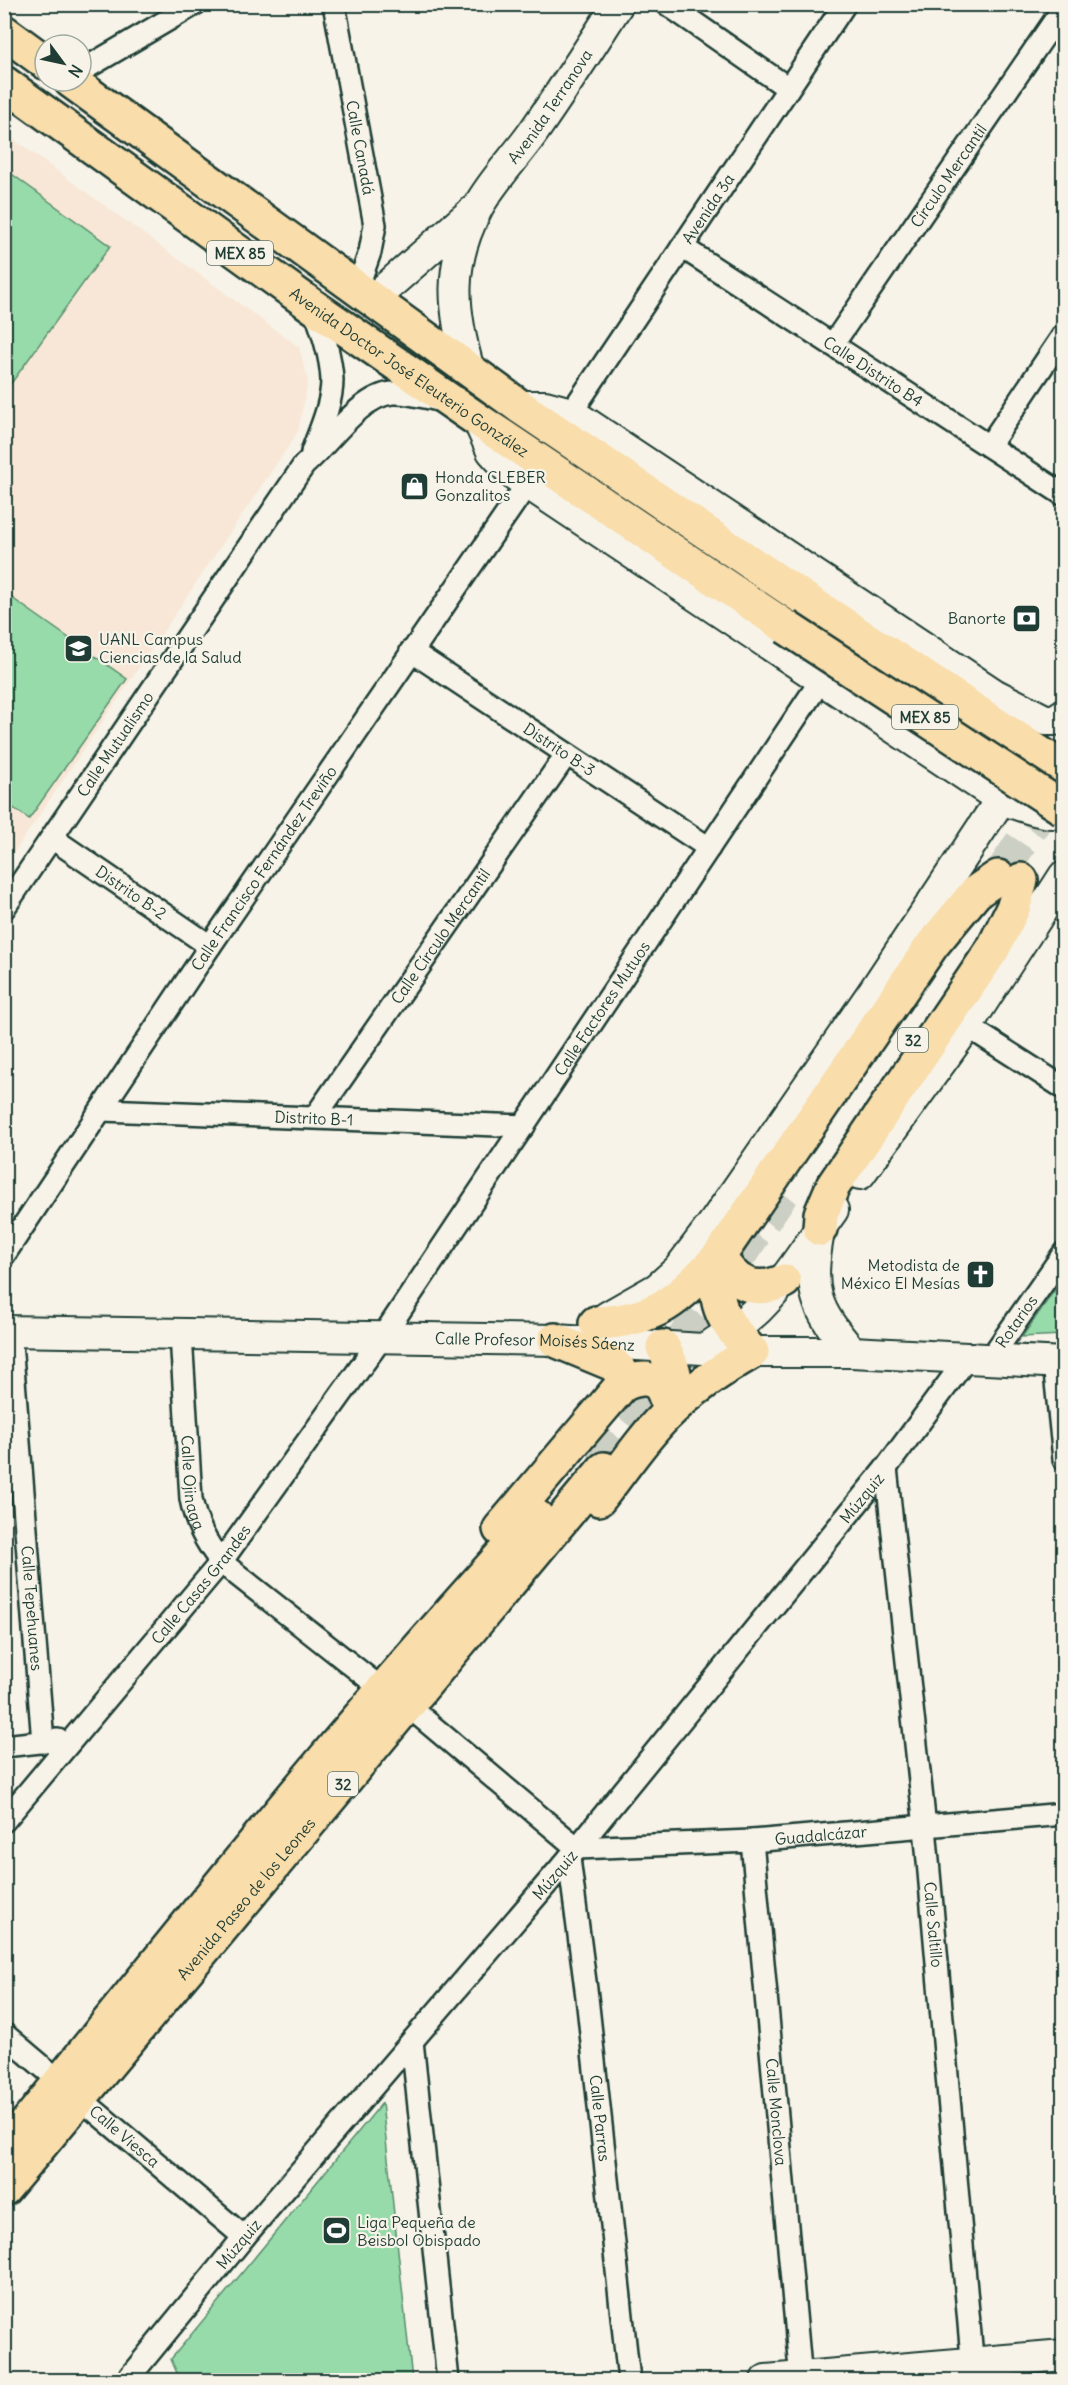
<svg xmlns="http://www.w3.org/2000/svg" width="1068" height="2385" font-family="Delius,sans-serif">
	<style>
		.built { fill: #f8e7d6 }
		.green { fill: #96dba9; stroke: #5a8c6e; stroke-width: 1.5 }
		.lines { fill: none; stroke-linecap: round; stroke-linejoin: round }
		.primary-tunnel { stroke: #cccfc4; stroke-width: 33; stroke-dasharray: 33 16; stroke-linecap: butt }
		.street-casing { stroke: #1f3d34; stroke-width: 26 }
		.secondary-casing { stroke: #1f3d34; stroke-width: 34 }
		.primary-casing { stroke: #1f3d34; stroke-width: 38 }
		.highway-casing { stroke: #1f3d34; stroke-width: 38 }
		.street { stroke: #f7f3e8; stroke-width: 21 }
		.secondary { stroke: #f7f3e8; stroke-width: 30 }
		.primary { stroke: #f9ddab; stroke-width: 33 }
		.highway { stroke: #f9ddab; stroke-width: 33 }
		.highway-bridge-casing { stroke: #1f3d34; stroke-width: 38; stroke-linecap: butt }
		.highway-bridge { stroke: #f9ddab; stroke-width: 33 }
		.labels { text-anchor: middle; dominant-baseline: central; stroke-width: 4.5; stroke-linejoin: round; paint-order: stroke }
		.shield { fill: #f7f3e8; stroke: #60746a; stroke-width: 1.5 }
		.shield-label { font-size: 15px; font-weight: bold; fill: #1f3d34 }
		.street-label { font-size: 16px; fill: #1f3d34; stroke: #f7f3e8 }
		.poi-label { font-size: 16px; fill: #1f3d34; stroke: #f7f3e8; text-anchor: start }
	</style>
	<rect width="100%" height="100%" fill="#f7f3e8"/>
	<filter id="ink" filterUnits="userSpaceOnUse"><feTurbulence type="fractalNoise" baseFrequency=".0167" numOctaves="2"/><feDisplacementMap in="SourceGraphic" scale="12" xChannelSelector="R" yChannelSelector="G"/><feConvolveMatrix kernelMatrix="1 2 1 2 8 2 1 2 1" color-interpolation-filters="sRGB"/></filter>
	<g filter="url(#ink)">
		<path class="built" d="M 5,133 L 299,347 L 308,381 L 298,432 L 5,866 Z"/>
		<path class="green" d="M 5,169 L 110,246 L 5,392 Z
			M 5,593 L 127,679 L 29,819 L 5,802 Z
			M 1063,1278 L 1063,1335 L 1022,1337 Z
			M 382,2103 L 412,2380 L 180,2380 L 171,2359 Z"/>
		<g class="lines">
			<path class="primary-tunnel" d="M 1003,870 L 1057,788
				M 591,1458 L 660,1372 L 789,1184"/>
			<defs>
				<g id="street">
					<path id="s1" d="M 334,4 L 375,225 L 370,252 L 357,289"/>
					<path d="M 667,4 L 788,88"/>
					<path d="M 81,71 L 195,4"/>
					<path id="s2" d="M 682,247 L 1064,495"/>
					<path id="s3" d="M 833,344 L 1064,7"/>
					<path id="s4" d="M 571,413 L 845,4"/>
					<path d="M 989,446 L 1064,334"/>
					<path d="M 312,452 C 320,430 332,404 332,380 C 331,356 322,330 314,307"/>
					<path id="s5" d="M 411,651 L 709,848"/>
					<path id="s6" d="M 52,838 L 210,946"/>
					<path id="s7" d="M 4,908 L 304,465 C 328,445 360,395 393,393 C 409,392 428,398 443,401"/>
					<path d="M 967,1026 L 1064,1088"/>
					<path id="s8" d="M 102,1110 L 524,1126"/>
					<path id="s9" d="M 315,1117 L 566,755"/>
					<path id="s10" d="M 4,1255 L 210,946 L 528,483"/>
					<path id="s11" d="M 10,1330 L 43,1742"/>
					<path id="s12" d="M 181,1335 L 191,1499 C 196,1524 205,1541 221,1562 L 382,1689"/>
					<path id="s13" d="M 990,1359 L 1064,1253"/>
					<path d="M 1054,1363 L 1064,1459"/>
					<path id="s14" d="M 886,1468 L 925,1827 L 974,2380"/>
					<path id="s15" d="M 408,1706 L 577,1848 L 752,1841 L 1064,1814"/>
					<path d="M 4,1746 L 58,1740"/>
					<path id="s16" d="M 4,1821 L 221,1562 L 383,1336 L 821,680"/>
					<path id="s17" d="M 752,1841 L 801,2380"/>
					<path id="s18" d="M 569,1858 L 587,1997 L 629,2380"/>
					<path id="s19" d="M 4,2034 L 244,2237"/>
					<path d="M 412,2041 L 448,2380"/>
					<path id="s20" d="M 127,2380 L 244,2237 L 569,1858 L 886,1468 L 967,1358"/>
				</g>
				<g id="secondary">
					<path d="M 372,300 L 472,212"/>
					<path id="s21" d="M 469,370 C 452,310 447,265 478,207 C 492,181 515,158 532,134 C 562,91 590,48 618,4"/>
					<path d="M 519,406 L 545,406 L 571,413 L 994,694 L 1045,720 L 1055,720 L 1064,714"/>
					<path d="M 478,420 L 492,451 L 512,473 L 1001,799 C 1017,804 1048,817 1064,812"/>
					<path d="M 860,1174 L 967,1026 L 1064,876"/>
					<path d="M 819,1232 C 808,1290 814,1308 852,1352"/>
					<path d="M 607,1317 L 658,1288 L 678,1270 L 715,1221 L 873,992 L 1001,799"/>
					<path id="s22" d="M 4,1331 L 555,1340 L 752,1352 L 852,1352 L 1064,1363"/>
					<path d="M 714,1343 C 773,1308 795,1263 833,1210"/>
					<path d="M 766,2380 L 1064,2355"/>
				</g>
				<g id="primary">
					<path d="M 820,1229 L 821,1214 L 833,1186 L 993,949 L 1014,906 L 1021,880"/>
					<path d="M 719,1256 C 734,1284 755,1294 784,1281"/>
					<path d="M 596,1323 C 659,1320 678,1299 719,1256 L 932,945 L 976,892 L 998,877"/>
					<path d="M 663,1347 C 676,1373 679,1380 670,1408"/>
					<path d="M 622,1385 C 652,1371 666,1382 668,1413"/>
					<path d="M 599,1499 C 622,1470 643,1437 669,1412 C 694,1388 722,1369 752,1352 C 719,1317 713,1304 719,1256"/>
					<path d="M 500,1529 L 622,1385 L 622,1373 L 613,1364 L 555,1340"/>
					<path d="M 4,2151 C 178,1937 349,1719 537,1517"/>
					<path id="s23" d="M 4,2189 L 604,1469"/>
				</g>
				<g id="highway">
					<path d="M 4,32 L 45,62"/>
					<path d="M 71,81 L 519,406 L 790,589 L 1064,769"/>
					<path id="s24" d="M 4,83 L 314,307 L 478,420 L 786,627"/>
				</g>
			</defs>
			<use href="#street" class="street-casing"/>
			<use href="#secondary" class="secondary-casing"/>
			<use href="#primary" class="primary-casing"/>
			<use href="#highway" class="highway-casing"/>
			<use href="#street" class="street"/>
			<use href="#secondary" class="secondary"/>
			<use href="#primary" class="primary"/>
			<use href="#highway" class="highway"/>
			<defs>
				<path id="highway-bridge" d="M 786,627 L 1064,809"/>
			</defs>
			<use href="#highway-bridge" class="highway-bridge-casing"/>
			<use href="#highway-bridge" class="highway-bridge"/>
		</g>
	</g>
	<defs>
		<symbol id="shop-square" viewBox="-11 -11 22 22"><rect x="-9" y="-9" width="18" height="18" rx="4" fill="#1f3d34" stroke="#f7f3e8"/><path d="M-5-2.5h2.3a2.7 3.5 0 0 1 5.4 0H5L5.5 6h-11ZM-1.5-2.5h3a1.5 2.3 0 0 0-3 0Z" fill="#fff"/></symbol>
		<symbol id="bank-square" viewBox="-11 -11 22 22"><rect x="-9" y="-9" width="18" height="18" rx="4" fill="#1f3d34" stroke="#f7f3e8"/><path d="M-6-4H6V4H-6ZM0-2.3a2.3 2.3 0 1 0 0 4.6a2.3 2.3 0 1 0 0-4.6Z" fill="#fff"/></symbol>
		<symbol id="university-square" viewBox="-11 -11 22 22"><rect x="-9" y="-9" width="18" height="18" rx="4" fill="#1f3d34" stroke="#f7f3e8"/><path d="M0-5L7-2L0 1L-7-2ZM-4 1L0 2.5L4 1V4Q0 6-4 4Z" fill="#fff"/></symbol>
		<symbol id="church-square" viewBox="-11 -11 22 22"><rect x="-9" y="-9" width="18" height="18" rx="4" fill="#1f3d34" stroke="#f7f3e8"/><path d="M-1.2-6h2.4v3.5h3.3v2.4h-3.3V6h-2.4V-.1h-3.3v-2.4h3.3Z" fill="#fff"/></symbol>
		<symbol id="stadium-square" viewBox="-11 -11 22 22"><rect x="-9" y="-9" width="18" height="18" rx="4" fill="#1f3d34" stroke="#f7f3e8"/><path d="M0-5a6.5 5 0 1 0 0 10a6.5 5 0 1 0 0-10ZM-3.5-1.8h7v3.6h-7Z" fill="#fff"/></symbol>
	</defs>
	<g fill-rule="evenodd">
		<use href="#shop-square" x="398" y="470" width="33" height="33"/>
		<use href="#bank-square" x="1010" y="602" width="33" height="33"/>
		<use href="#university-square" x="62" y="632" width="33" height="33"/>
		<use href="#church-square" x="964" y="1258" width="33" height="33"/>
		<use href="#stadium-square" x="320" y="2214" width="33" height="33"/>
	</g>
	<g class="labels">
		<g class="shield">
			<rect x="207" y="241" width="66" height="24" rx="4.5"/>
			<rect x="892" y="705" width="66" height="24" rx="4.5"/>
			<rect x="898" y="1028" width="30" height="24" rx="4.5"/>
			<rect x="328" y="1772" width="30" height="24" rx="4.5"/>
		</g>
		<g class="shield-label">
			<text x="240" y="253">MEX 85</text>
			<text x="925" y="717">MEX 85</text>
			<text x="913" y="1040">32</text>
			<text x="343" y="1784">32</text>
		</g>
		<g class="street-label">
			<text stroke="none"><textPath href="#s21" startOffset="292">Avenida Terranova</textPath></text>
			<text stroke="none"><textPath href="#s1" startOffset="146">Calle Canadá</textPath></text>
			<text stroke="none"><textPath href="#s3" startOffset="204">Círculo Mercantil</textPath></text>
			<text stroke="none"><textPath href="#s4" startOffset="246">Avenida 3a</textPath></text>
			<text stroke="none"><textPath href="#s2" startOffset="228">Calle Distrito B4</textPath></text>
			<text stroke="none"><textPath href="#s24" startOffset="498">Avenida Doctor José Eleuterio González</textPath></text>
			<text stroke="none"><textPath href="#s7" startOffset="198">Calle Mutualismo</textPath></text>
			<text stroke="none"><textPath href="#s5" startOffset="178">Distrito B-3</textPath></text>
			<text stroke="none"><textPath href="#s10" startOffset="466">Calle Francisco Fernández Treviño</textPath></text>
			<text stroke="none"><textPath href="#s6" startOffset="96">Distrito B-2</textPath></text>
			<text stroke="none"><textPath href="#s9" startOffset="220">Calle Círculo Mercantil</textPath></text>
			<text stroke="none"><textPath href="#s16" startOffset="1010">Calle Factores Mutuos</textPath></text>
			<text stroke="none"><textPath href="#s8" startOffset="212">Distrito B-1</textPath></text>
			<text stroke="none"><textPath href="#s13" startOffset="46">Rotarios</textPath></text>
			<text stroke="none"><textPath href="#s22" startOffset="531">Calle Profesor Moisés Sáenz</textPath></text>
			<text stroke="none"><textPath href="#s12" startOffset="148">Calle Ojinaga</textPath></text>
			<text stroke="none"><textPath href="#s20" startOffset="1148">Múzquiz</textPath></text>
			<text stroke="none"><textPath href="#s16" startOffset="308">Calle Casas Grandes</textPath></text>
			<text stroke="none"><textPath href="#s11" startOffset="279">Calle Tepehuanes</textPath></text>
			<text stroke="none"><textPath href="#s15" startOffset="465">Guadalcázar</textPath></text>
			<text stroke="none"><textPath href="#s20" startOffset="662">Múzquiz</textPath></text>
			<text stroke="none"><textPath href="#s23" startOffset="378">Avenida Paseo de los Leones</textPath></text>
			<text stroke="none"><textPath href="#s14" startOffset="459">Calle Saltillo</textPath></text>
			<text stroke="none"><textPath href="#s17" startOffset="272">Calle Monclova</textPath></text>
			<text stroke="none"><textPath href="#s18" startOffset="262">Calle Parras</textPath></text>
			<text stroke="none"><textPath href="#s19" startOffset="158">Calle Viesca</textPath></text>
			<text stroke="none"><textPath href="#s20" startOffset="176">Múzquiz</textPath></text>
		</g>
		<g class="poi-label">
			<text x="435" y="477">Honda CLEBER<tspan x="435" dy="18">Gonzalitos</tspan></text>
			<text x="1006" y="618" text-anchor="end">Banorte</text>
			<text x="99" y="639">UANL Campus<tspan x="99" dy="18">Ciencias de la Salud</tspan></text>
			<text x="960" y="1265" text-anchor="end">Metodista de<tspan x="960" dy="18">México El Mesías</tspan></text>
			<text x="357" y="2222">Liga Pequeña de<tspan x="357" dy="18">Beisbol Obispado</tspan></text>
		</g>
	</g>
	<rect width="1068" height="2385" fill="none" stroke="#f7f3e8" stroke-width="24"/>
	<rect x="12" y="12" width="1044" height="2361" fill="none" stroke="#1f3d34" stroke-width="2" filter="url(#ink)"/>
	<g transform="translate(63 63) rotate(123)"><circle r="28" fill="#f7f3e8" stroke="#a1aaa0" stroke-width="1.5"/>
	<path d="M0-4.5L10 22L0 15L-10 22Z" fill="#1f3d34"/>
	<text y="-9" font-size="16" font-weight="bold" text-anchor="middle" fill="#1f3d34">N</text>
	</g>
</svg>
